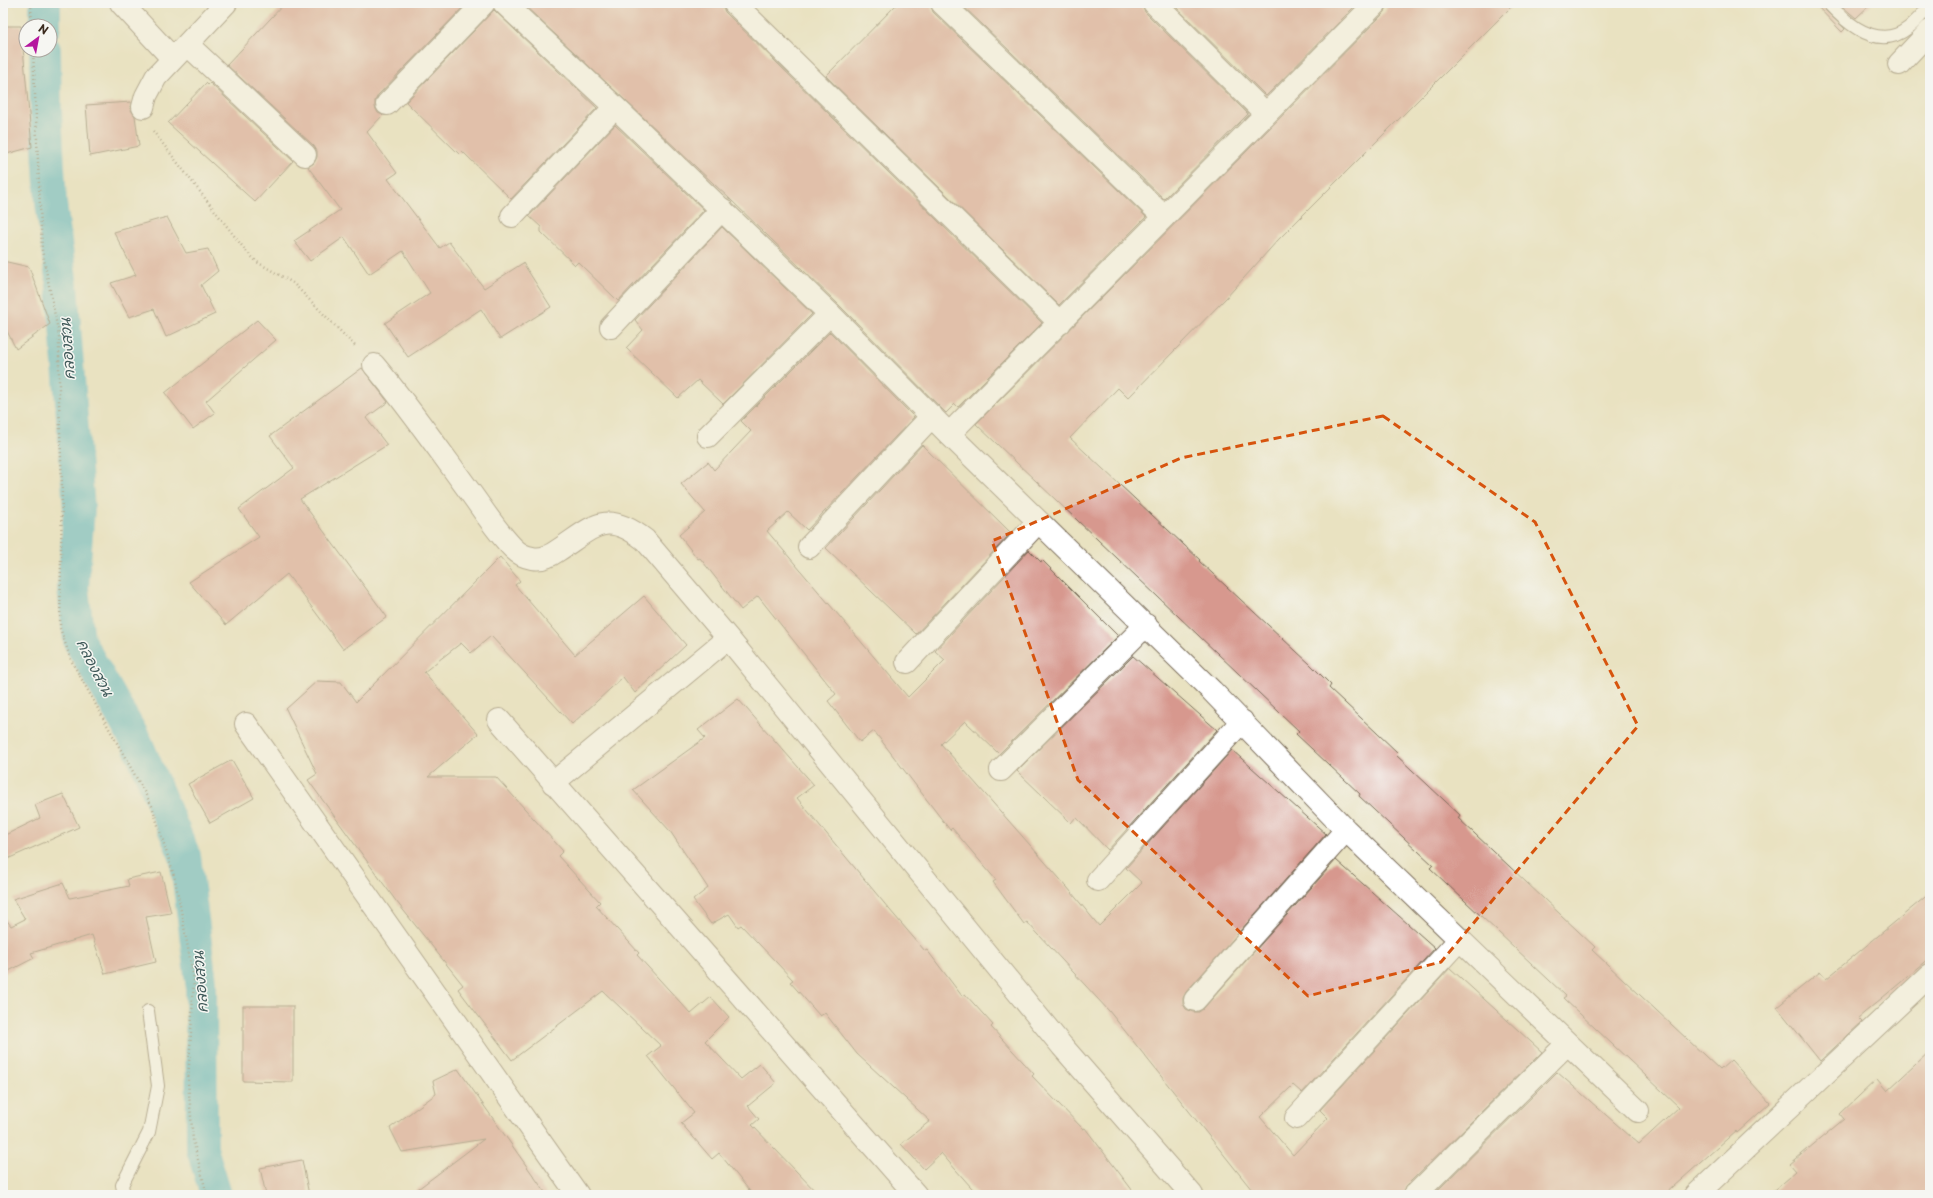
<svg xmlns="http://www.w3.org/2000/svg" width="1933" height="1198" font-family="'Playpen Sans','Playpen Sans Thai',sans-serif">
	<style>
		.lines { fill: none; stroke-linecap: round; stroke-linejoin: round }
		.canal { stroke: #49b2c8; stroke-width: 32 }
		.building { fill: #d7988e }
		.lane-casing { stroke: #786a57; stroke-width: 14 }
		.street-casing { stroke: #786a57; stroke-width: 24 }
		.path { stroke: #786a57; stroke-width: 2.5; stroke-dasharray: 1 3; stroke-linecap: butt }
		.lane { stroke: #fff; stroke-width: 12 }
		.street { stroke: #fff; stroke-width: 22 }
		.marked { fill: none; stroke: #d7540e; stroke-width: 3; stroke-dasharray: 8 5; stroke-linejoin: round }
		.labels { text-anchor: middle; dominant-baseline: central; stroke-width: 3; stroke-linejoin: round; paint-order: stroke }
		.water-label { font-size: 15px; font-style: italic; fill: #405a5a; stroke: #f6f6f2 }
	</style>
	<rect width="100%" height="100%" fill="#f6f6f2"/>
	<filter id="ink" filterUnits="userSpaceOnUse"><feTurbulence type="fractalNoise" baseFrequency=".025" numOctaves="2"/><feDisplacementMap in="SourceGraphic" scale="8" xChannelSelector="R" yChannelSelector="G"/><feConvolveMatrix kernelMatrix="1 2 1 2 8 2 1 2 1" color-interpolation-filters="sRGB"/></filter>
	<filter id="wash" filterUnits="userSpaceOnUse"><feTurbulence type="fractalNoise" baseFrequency=".012" numOctaves="4" result="noise"/><feDisplacementMap in="SourceGraphic" scale="16" xChannelSelector="R" yChannelSelector="G"/><feGaussianBlur stdDeviation="0.9" result="paint"/><feColorMatrix in="noise" values="0 0 0 0 0 0 0 0 0 0 0 0 0 0 0 0 0 1.4 0 .05"/><feComposite in="paint" operator="in"/></filter>
	<g filter="url(#wash)">
		<rect width="100%" height="100%" fill="#e9e2c1"/>
		<g class="lines">
			<path class="canal" d="M 45,3 L 45,26
				M 45,50 L 46,112 L 51,203 L 62,286 L 79,509 L 73,588 L 79,641 L 137,743 L 185,856 L 201,982 L 202,1149 L 216,1195"/>
		</g>
		<g id="blocks">
			<path class="building" d="M 285,3 L 467,3 L 378,95 L 375,101 L 375,107 L 378,113 L 383,115 L 367,132 L 397,173 L 388,179 L 440,248 L 449,242 L 484,288 L 523,263 L 551,307 L 500,339 L 481,309 L 408,357 L 385,323 L 430,293 L 403,251 L 369,274 L 344,237 L 310,261 L 294,241 L 340,210 L 308,167 L 314,163 L 317,157 L 317,151 L 314,146 L 227,65 Z
				M 522,3 L 721,3 L 725,12 L 1042,323 L 958,407 L 955,404 L 946,413 L 839,305 L 731,200 Z
				M 898,3 L 930,3 L 933,12 L 1146,217 L 1059,305 L 826,76 Z
				M 960,3 L 1142,3 L 1145,12 L 1248,114 L 1164,199 Z
				M 1172,3 L 1358,3 L 1266,96 Z
				M 1388,3 L 1515,3 L 1278,240 L 1226,298 L 1128,398 L 1118,388 L 1070,438 L 1200,560 L 1199,561 L 1310,664 L 1331,685 L 1329,688 L 1377,733 L 1398,753 L 1396,755 L 1460,815 L 1458,818 L 1595,947 L 1592,950 L 1720,1070 L 1731,1060 L 1770,1103 L 1737,1133 L 1736,1131 L 1664,1195 L 1433,1195 L 1557,1072 L 1639,1144 L 1679,1107 L 1563,998 L 1566,996 L 1430,868 L 1433,865 L 1359,796 L 1360,794 L 1296,734 L 1299,731 L 976,424 L 1385,12 Z
				M 1814,3 L 1821,3 L 1823,8 L 1845,29 L 1842,32 Z
				M 1838,3 L 1872,3 L 1856,18 Z
				M 494,10 L 597,108 L 511,199 L 462,151 L 459,154 L 406,102 Z
				M 3,26 L 21,26 L 32,147 L 3,155 Z
				M 206,83 L 208,85 L 210,83 L 293,161 L 255,202 L 168,123 Z
				M 131,102 L 131,110 L 135,116 L 139,146 L 90,156 L 86,105 Z
				M 615,125 L 704,210 L 618,301 L 578,262 L 575,265 L 541,232 L 541,227 L 529,216 Z
				M 167,217 L 186,253 L 208,249 L 218,271 L 201,285 L 215,314 L 166,337 L 154,309 L 129,317 L 111,283 L 136,275 L 114,232 Z
				M 722,227 L 812,314 L 723,404 L 698,380 L 678,398 L 626,348 L 643,330 L 635,320 Z
				M 3,261 L 29,267 L 50,324 L 16,349 L 3,323 Z
				M 257,320 L 276,340 L 206,401 L 215,413 L 193,429 L 165,393 Z
				M 830,332 L 914,417 L 807,530 L 788,512 L 767,531 L 908,697 L 945,660 L 935,651 L 1029,550 L 1041,562 L 1042,560 L 1118,636 L 999,754 L 965,721 L 941,744 L 1067,887 L 1099,926 L 1142,883 L 1126,868 L 1232,750 L 1326,834 L 1186,992 L 1183,998 L 1183,1004 L 1186,1009 L 1193,1012 L 1199,1012 L 1204,1008 L 1336,860 L 1435,948 L 1302,1093 L 1293,1085 L 1260,1117 L 1293,1155 L 1328,1118 L 1320,1110 L 1450,968 L 1542,1052 L 1406,1186 L 1403,1195 L 1256,1195 L 1109,1011 L 1027,922 L 1024,924 L 993,882 L 996,880 L 952,828 L 950,830 L 874,731 L 860,742 L 828,701 L 836,694 L 758,596 L 741,610 L 700,558 L 698,559 L 679,535 L 705,512 L 681,484 L 708,462 L 714,470 L 751,431 L 741,421 Z
				M 362,368 L 388,402 L 366,418 L 387,445 L 300,499 L 387,617 L 343,649 L 287,574 L 226,625 L 189,582 L 259,537 L 239,509 L 294,468 L 270,436 Z
				M 922,445 L 1011,533 L 916,634 L 826,548 Z
				M 500,557 L 520,581 L 515,585 L 575,655 L 644,596 L 686,645 L 635,693 L 623,677 L 572,724 L 491,636 L 471,653 L 461,643 L 424,672 L 478,734 L 428,777 L 496,777 L 563,851 L 558,856 L 600,902 L 596,906 L 639,953 L 637,955 L 691,1014 L 711,997 L 729,1017 L 705,1041 L 741,1079 L 760,1064 L 776,1083 L 748,1106 L 759,1119 L 752,1125 L 819,1195 L 753,1195 L 719,1153 L 712,1159 L 681,1123 L 694,1113 L 648,1056 L 661,1046 L 603,991 L 512,1060 L 458,989 L 463,985 L 396,901 L 308,780 L 317,774 L 286,709 L 317,681 L 341,682 L 356,702 Z
				M 1133,656 L 1217,730 L 1108,850 L 1076,817 L 1071,823 L 1017,771 Z
				M 738,699 L 814,785 L 797,798 L 889,909 L 925,951 L 927,950 L 962,996 L 965,994 L 993,1025 L 991,1027 L 1034,1074 L 1032,1076 L 1083,1129 L 1085,1128 L 1136,1195 L 978,1195 L 941,1153 L 924,1169 L 901,1144 L 930,1121 L 857,1054 L 825,1013 L 820,1016 L 790,982 L 793,980 L 741,925 L 738,927 L 729,914 L 711,924 L 693,900 L 708,888 L 670,831 L 633,790 L 705,738 L 698,730 Z
				M 232,760 L 254,798 L 210,823 L 188,784 Z
				M 63,794 L 79,827 L 3,861 L 3,836 L 40,818 L 35,805 Z
				M 161,872 L 171,913 L 146,917 L 156,962 L 105,974 L 92,935 L 31,953 L 34,958 L 3,974 L 3,915 L 11,926 L 25,919 L 13,899 L 63,883 L 70,898 L 129,886 L 127,879 Z
				M 1930,893 L 1930,958 L 1858,1018 L 1862,1022 L 1820,1061 L 1777,1007 L 1820,972 L 1826,979 Z
				M 243,1006 L 293,1006 L 293,1082 L 243,1081 Z
				M 1930,1051 L 1930,1195 L 1768,1195 L 1796,1171 L 1790,1164 L 1844,1119 L 1840,1114 L 1877,1079 L 1887,1091 Z
				M 458,1069 L 499,1127 L 547,1195 L 410,1195 L 484,1139 L 402,1152 L 390,1128 L 436,1094 L 433,1081 Z
				M 302,1160 L 309,1195 L 266,1195 L 260,1168 Z"/>
		</g>
	</g>
	<g filter="url(#ink)">
		<use href="#blocks" fill-opacity="0" stroke="#786a57" stroke-width="1"/>
		<g class="lines">
			<defs>
				<path id="lane" d="M 1828,3 C 1848,25 1879,51 1908,28 C 1916,22 1923,13 1930,6
					M 124,1195 L 122,1185 L 149,1132 L 158,1086 L 148,1011"/>
				<path id="street" d="M 121,3 L 173,59
					M 504,3 L 615,107 L 830,314 L 949,434 L 1212,691 L 1346,830 L 1638,1111
					M 734,3 L 1060,323
					M 942,3 L 1164,217
					M 1154,3 L 1266,114
					M 188,45 L 305,155
					M 1899,64 L 1930,31
					M 387,104 L 484,3
					M 143,107 L 146,96 L 156,77 L 226,3
					M 512,216 L 615,107
					M 611,327 L 722,209
					M 374,365 C 407,404 437,447 467,488 C 482,508 496,531 513,548 C 518,553 525,557 532,558 C 541,560 550,556 557,551 C 594,527 605,509 645,540 L 728,638 L 1062,1046 L 1192,1195
					M 949,434 L 1376,3
					M 708,436 L 830,314
					M 809,547 L 932,416
					M 907,662 L 1038,522
					M 499,720 L 916,1195
					M 246,724 L 578,1195
					M 1001,770 L 1146,625
					M 553,783 L 728,638
					M 1098,880 L 1242,721
					M 1195,1000 L 1346,830
					M 1296,1118 L 1460,939
					M 1415,1195 L 1567,1044
					M 1696,1195 L 1930,975"/>
			</defs>
			<use href="#lane" class="lane-casing"/>
			<use href="#street" class="street-casing"/>
			<path class="path" d="M 31,3 L 32,26
				M 33,50 L 42,250 L 59,336 L 59,402 L 62,488 L 60,628 L 71,660 L 152,806 L 175,879 L 194,980 L 188,1082 L 193,1140 L 207,1195
				M 153,131 L 246,251 L 257,262 L 293,283 L 355,346"/>
			<use href="#lane" class="lane"/>
			<use href="#street" class="street"/>
		</g>
	</g>
	<path d="M0 0H1933V1198H0ZM 1383,416 L 1535,522 L 1638,726 L 1441,962 L 1308,996 L 1078,780 L 992,541 L 1181,458 Z" fill="#e9e2c1" fill-opacity=".55" fill-rule="evenodd"/>
	<path class="marked" d="M 1383,416 L 1535,522 L 1638,726 L 1441,962 L 1308,996 L 1078,780 L 992,541 L 1181,458 Z"/>
	<g class="labels">
		<g class="water-label">
			<text transform="translate(66 349) rotate(-94)">คลองสวน</text>
			<text transform="translate(96 667) rotate(63)">คลองสวน</text>
			<text transform="translate(199 982) rotate(-94)">คลองสวน</text>
		</g>
	</g>
	<rect width="1933" height="1198" fill="none" stroke="#f6f6f2" stroke-width="16"/>
	<g transform="translate(38 38) rotate(32)"><circle r="19" fill="#f6f6f2" stroke="#aba49d"/>
	<path d="M0-3L7 15L0 10L-7 15Z" fill="#b5179e"/>
	<text y="-6" font-size="11" font-weight="bold" text-anchor="middle" fill="#3b2a1e">N</text>
	</g>
</svg>
